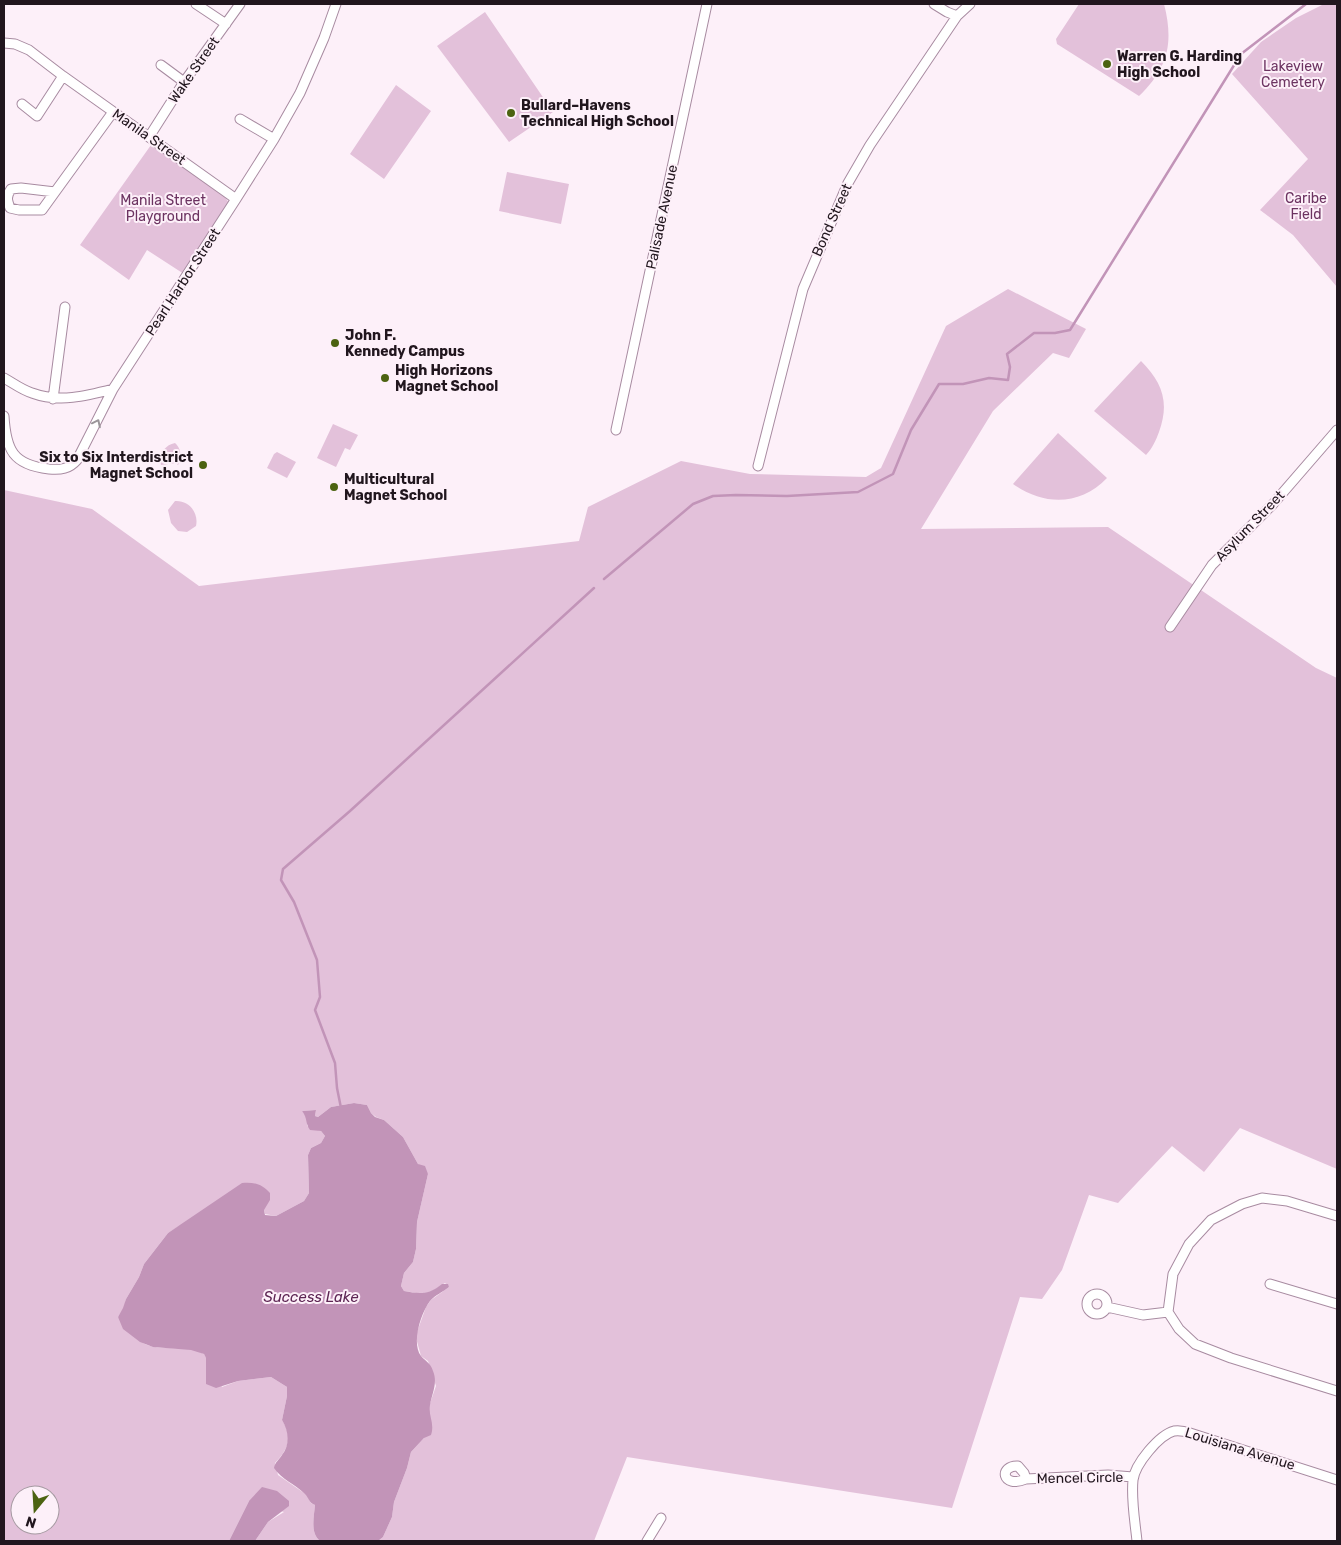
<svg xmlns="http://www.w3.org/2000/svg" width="1341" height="1545" font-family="Rubik,sans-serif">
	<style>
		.green { fill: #e3c1da; fill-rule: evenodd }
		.water { fill: #c294b8 }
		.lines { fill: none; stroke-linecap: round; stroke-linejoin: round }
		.stream { stroke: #c294b8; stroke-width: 2.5 }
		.minor-casing { stroke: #a88ba1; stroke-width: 11 }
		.minor { stroke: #fff; stroke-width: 9 }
		.oneway { stroke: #9b969a }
		.poi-dot { fill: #4c6311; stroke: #fdf0f9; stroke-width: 2 }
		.labels { text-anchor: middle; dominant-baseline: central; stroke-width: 4; stroke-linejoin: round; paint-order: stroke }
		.poi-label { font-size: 14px; font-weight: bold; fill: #21161e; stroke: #fdf0f9; text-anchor: start }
		.park-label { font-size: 14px; fill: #6c3361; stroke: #fdf0f9 }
		.street-label { font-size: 14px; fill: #21161e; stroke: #fdf0f9 }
		.water-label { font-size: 15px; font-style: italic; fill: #5e2654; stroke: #fdf0f9 }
	</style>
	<rect width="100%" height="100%" fill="#fdf0f9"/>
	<path class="green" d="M 1079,4 L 1164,4 C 1174,43 1168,68 1139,96 L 1057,44 L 1056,39 Z
		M 1324,4 L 1337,4 L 1337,287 L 1293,235 L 1260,210 L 1308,159 L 1232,74 L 1261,42 L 1296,18 Z
		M 485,12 L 553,112 L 509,142 L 437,46 Z
		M 396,85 L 431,111 L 384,179 L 350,154 Z
		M 151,145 L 225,197 L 229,203 L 184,274 L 147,250 L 129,280 L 80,245 Z
		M 507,172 L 569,184 L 561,224 L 499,211 Z
		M 1008,289 L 1086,329 L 1069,358 L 1053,353 L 993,411 L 921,529 L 1108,527 L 1316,668 L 1337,678 L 1337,1169 L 1240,1128 L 1204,1172 L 1172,1146 L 1118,1203 L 1089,1195 L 1062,1270 L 1042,1299 L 1020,1297 L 952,1508 L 627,1457 L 594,1541 L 378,1541 L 383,1537 L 392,1517 L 394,1502 L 407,1468 L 411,1452 L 424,1438 L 429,1406 L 436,1386 L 428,1361 L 421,1356 L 416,1338 L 417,1332 L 426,1307 L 431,1300 L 449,1287 L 445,1283 C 441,1285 438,1288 434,1290 C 422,1295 417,1293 404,1291 L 401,1286 L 404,1273 L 413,1262 L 416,1249 L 417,1222 L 428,1174 L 418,1164 L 403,1137 L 384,1120 L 376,1117 L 371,1113 L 367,1105 L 354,1103 L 331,1107 L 318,1117 L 315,1116 L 316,1110 L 302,1111 L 307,1117 L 307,1126 L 321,1131 L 325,1136 L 321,1143 L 311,1148 L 308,1155 L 309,1193 L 304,1201 L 276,1216 L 265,1214 L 264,1210 L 179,1226 L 168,1233 L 144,1264 L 139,1277 L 126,1299 L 124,1308 L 118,1317 C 125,1325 133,1337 143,1343 C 162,1353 185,1343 204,1354 L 222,1387 L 238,1381 L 271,1377 L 287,1387 L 287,1396 L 282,1420 C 294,1438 287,1450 275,1463 L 278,1475 L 307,1495 L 311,1503 L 315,1505 C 314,1517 310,1533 320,1541 L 255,1541 L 268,1522 L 284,1512 L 249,1501 L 229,1541 L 4,1541 L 4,490 L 92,509 L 199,586 L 579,541 L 588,507 L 681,461 L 750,474 L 866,477 L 881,468 L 946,326 ZM 20,1495 L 50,1495 L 50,1525 L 20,1525 Z
		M 1141,361 C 1162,382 1170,402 1159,432 C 1156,440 1152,449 1146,455 L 1094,411 Z
		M 333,424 L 358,435 L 350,450 L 345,448 L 336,467 L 317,458 Z
		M 1058,433 L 1107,478 C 1080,506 1044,506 1013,484 Z
		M 175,443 C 181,448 183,459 178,465 L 176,463 L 161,465 C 159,455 164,445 175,443 Z
		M 277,452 L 296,462 L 287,478 L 267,468 L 274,454 Z
		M 175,501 C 189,500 199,513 196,526 L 187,532 L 178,531 L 171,523 L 168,510 Z"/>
	<path class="water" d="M 354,1103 L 367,1105 L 371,1113 L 375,1117 L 384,1120 L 403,1137 L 418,1164 L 425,1166 L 428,1174 L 417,1222 L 416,1249 L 413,1262 L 404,1273 L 401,1286 L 404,1291 C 420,1294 429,1295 442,1284 L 448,1284 L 449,1287 C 443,1292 435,1295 430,1301 C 421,1313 411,1343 421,1356 C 426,1362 430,1362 433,1371 C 438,1383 432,1393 430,1405 C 428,1416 435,1423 431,1435 L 424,1438 L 411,1452 L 407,1468 L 394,1502 L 392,1517 L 383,1537 L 378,1541 L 320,1541 C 310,1533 314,1517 315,1505 C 309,1503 309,1498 305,1494 C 295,1484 281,1479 274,1468 C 275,1462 279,1460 282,1455 C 290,1445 289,1431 282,1420 L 287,1396 L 287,1387 L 271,1377 L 238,1381 L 216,1388 L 206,1384 L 206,1358 L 204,1354 L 191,1350 L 153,1347 L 140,1342 L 123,1329 L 118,1317 L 123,1308 L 126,1299 L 139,1277 L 144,1264 L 168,1233 L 242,1183 C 254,1182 262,1184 270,1193 L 270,1200 L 264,1210 L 265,1215 L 276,1216 L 304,1201 L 309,1193 L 308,1155 L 311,1148 L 321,1143 L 325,1136 L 321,1131 L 310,1130 C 305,1123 308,1119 302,1111 L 316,1110 L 315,1116 L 318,1117 L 331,1107 Z
		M 262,1487 L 277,1491 L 289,1501 L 289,1506 L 268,1522 L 255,1541 L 229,1541 L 249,1501 Z"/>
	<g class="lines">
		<path class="stream" d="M 604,579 L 693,504 L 713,496 L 736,495 L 787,496 L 858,492 L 893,474 L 911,430 L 939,384 L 963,384 L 989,378 L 1008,380 L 1010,367 L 1007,354 L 1034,333 L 1055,333 L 1070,330 L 1241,54 L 1306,4
			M 341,1108 L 337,1088 L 335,1063 L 315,1010 L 320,997 L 317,960 L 294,902 L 281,880 L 283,869 L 350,811 L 594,588"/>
		<defs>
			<path id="minor" d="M 196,4 L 226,24
				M 934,4 L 947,12 L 957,16
				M 4,43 L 15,44 L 29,50 L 63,76 L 236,199
				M 161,65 L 184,82
				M 22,104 L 37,116 L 63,76
				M 240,119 L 274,139
				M 149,137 L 184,82 L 240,4
				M 55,192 L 42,210 L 19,210 L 10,208 C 7,200 6,197 11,189 L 21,188 L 55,192 L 113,112
				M 4,378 C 13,383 22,390 32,393 C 59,403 86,396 113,389
				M 53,399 L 65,307
				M 4,416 C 6,450 13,465 49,469 C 61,470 69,469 77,460 L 113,389 L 236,199 L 274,139 L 300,93 L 324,38 L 336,4
				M 616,430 L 707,4
				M 758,466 L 803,289 L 848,183 L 870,145 L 957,16 L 970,4
				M 1170,627 L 1212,565 L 1273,504 L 1337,430
				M 1270,1284 L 1337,1304
				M1087 1304a10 10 0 1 1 20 0a10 10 0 1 1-20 0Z
				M 1107,1307 L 1143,1315 L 1168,1312
				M 1168,1312 L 1173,1274 L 1189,1244 L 1211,1220 L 1242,1204 L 1262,1198 L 1287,1201 L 1337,1216
				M 1168,1312 L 1179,1329 L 1195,1344 L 1231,1358 L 1337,1391
				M 1026,1479 L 1024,1473 L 1018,1466 C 999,1465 1001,1489 1026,1479 L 1108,1475 L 1133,1477
				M 647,1541 L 661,1518
				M 1137,1541 C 1135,1521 1131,1500 1133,1480 C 1135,1464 1159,1435 1174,1431 C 1180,1430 1184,1431 1190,1433 L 1337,1480"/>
		</defs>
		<use href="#minor" class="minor-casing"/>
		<use href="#minor" class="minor"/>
	</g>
	<defs><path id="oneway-chevron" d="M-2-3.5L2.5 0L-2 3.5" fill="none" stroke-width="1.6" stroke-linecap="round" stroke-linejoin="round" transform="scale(1.25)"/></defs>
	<use class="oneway" href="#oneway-chevron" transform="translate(97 423) rotate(-64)"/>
	<g class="poi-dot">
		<circle cx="1107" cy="64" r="5"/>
		<circle cx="511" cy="113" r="5"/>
		<circle cx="335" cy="343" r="5"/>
		<circle cx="385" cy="378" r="5"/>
		<circle cx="203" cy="465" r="5"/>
		<circle cx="334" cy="487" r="5"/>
	</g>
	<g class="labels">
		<g class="poi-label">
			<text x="1117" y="56">Warren G. Harding<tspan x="1117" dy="16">High School</tspan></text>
			<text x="521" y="105">Bullard–Havens<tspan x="521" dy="16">Technical High School</tspan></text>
			<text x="345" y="335">John F.<tspan x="345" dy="16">Kennedy Campus</tspan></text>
			<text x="395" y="370">High Horizons<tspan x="395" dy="16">Magnet School</tspan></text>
			<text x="193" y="457" text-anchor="end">Six to Six Interdistrict<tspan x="193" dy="16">Magnet School</tspan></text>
			<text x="344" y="479">Multicultural<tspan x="344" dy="16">Magnet School</tspan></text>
		</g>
		<g class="park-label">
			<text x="1293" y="66">Lakeview<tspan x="1293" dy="16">Cemetery</tspan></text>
			<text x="1306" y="198">Caribe<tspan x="1306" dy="16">Field</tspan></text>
			<text x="163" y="200">Manila Street<tspan x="163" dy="16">Playground</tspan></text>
		</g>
		<g class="street-label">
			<text transform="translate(194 70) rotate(-55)">Wake Street</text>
			<text transform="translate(149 137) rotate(35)">Manila Street</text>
			<text transform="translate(662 217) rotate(-78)">Palisade Avenue</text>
			<text transform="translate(832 220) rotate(-66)">Bond Street</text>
			<text transform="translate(183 282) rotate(-57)">Pearl Harbor Street</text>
			<text transform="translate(1250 526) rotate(-46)">Asylum Street</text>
			<text transform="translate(1240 1449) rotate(17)">Louisiana Avenue</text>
			<text transform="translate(1080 1478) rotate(-1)">Mencel Circle</text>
		</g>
		<g class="water-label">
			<text x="311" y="1297">Success Lake</text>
		</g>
	</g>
	<rect width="1341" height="1545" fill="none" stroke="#21161e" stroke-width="10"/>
	<g transform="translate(35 1510) rotate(198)"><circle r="24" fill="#fdf0f9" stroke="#a599a1"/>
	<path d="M0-4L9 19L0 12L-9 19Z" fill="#4c6311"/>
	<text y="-8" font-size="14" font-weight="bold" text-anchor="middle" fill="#21161e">N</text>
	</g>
</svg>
